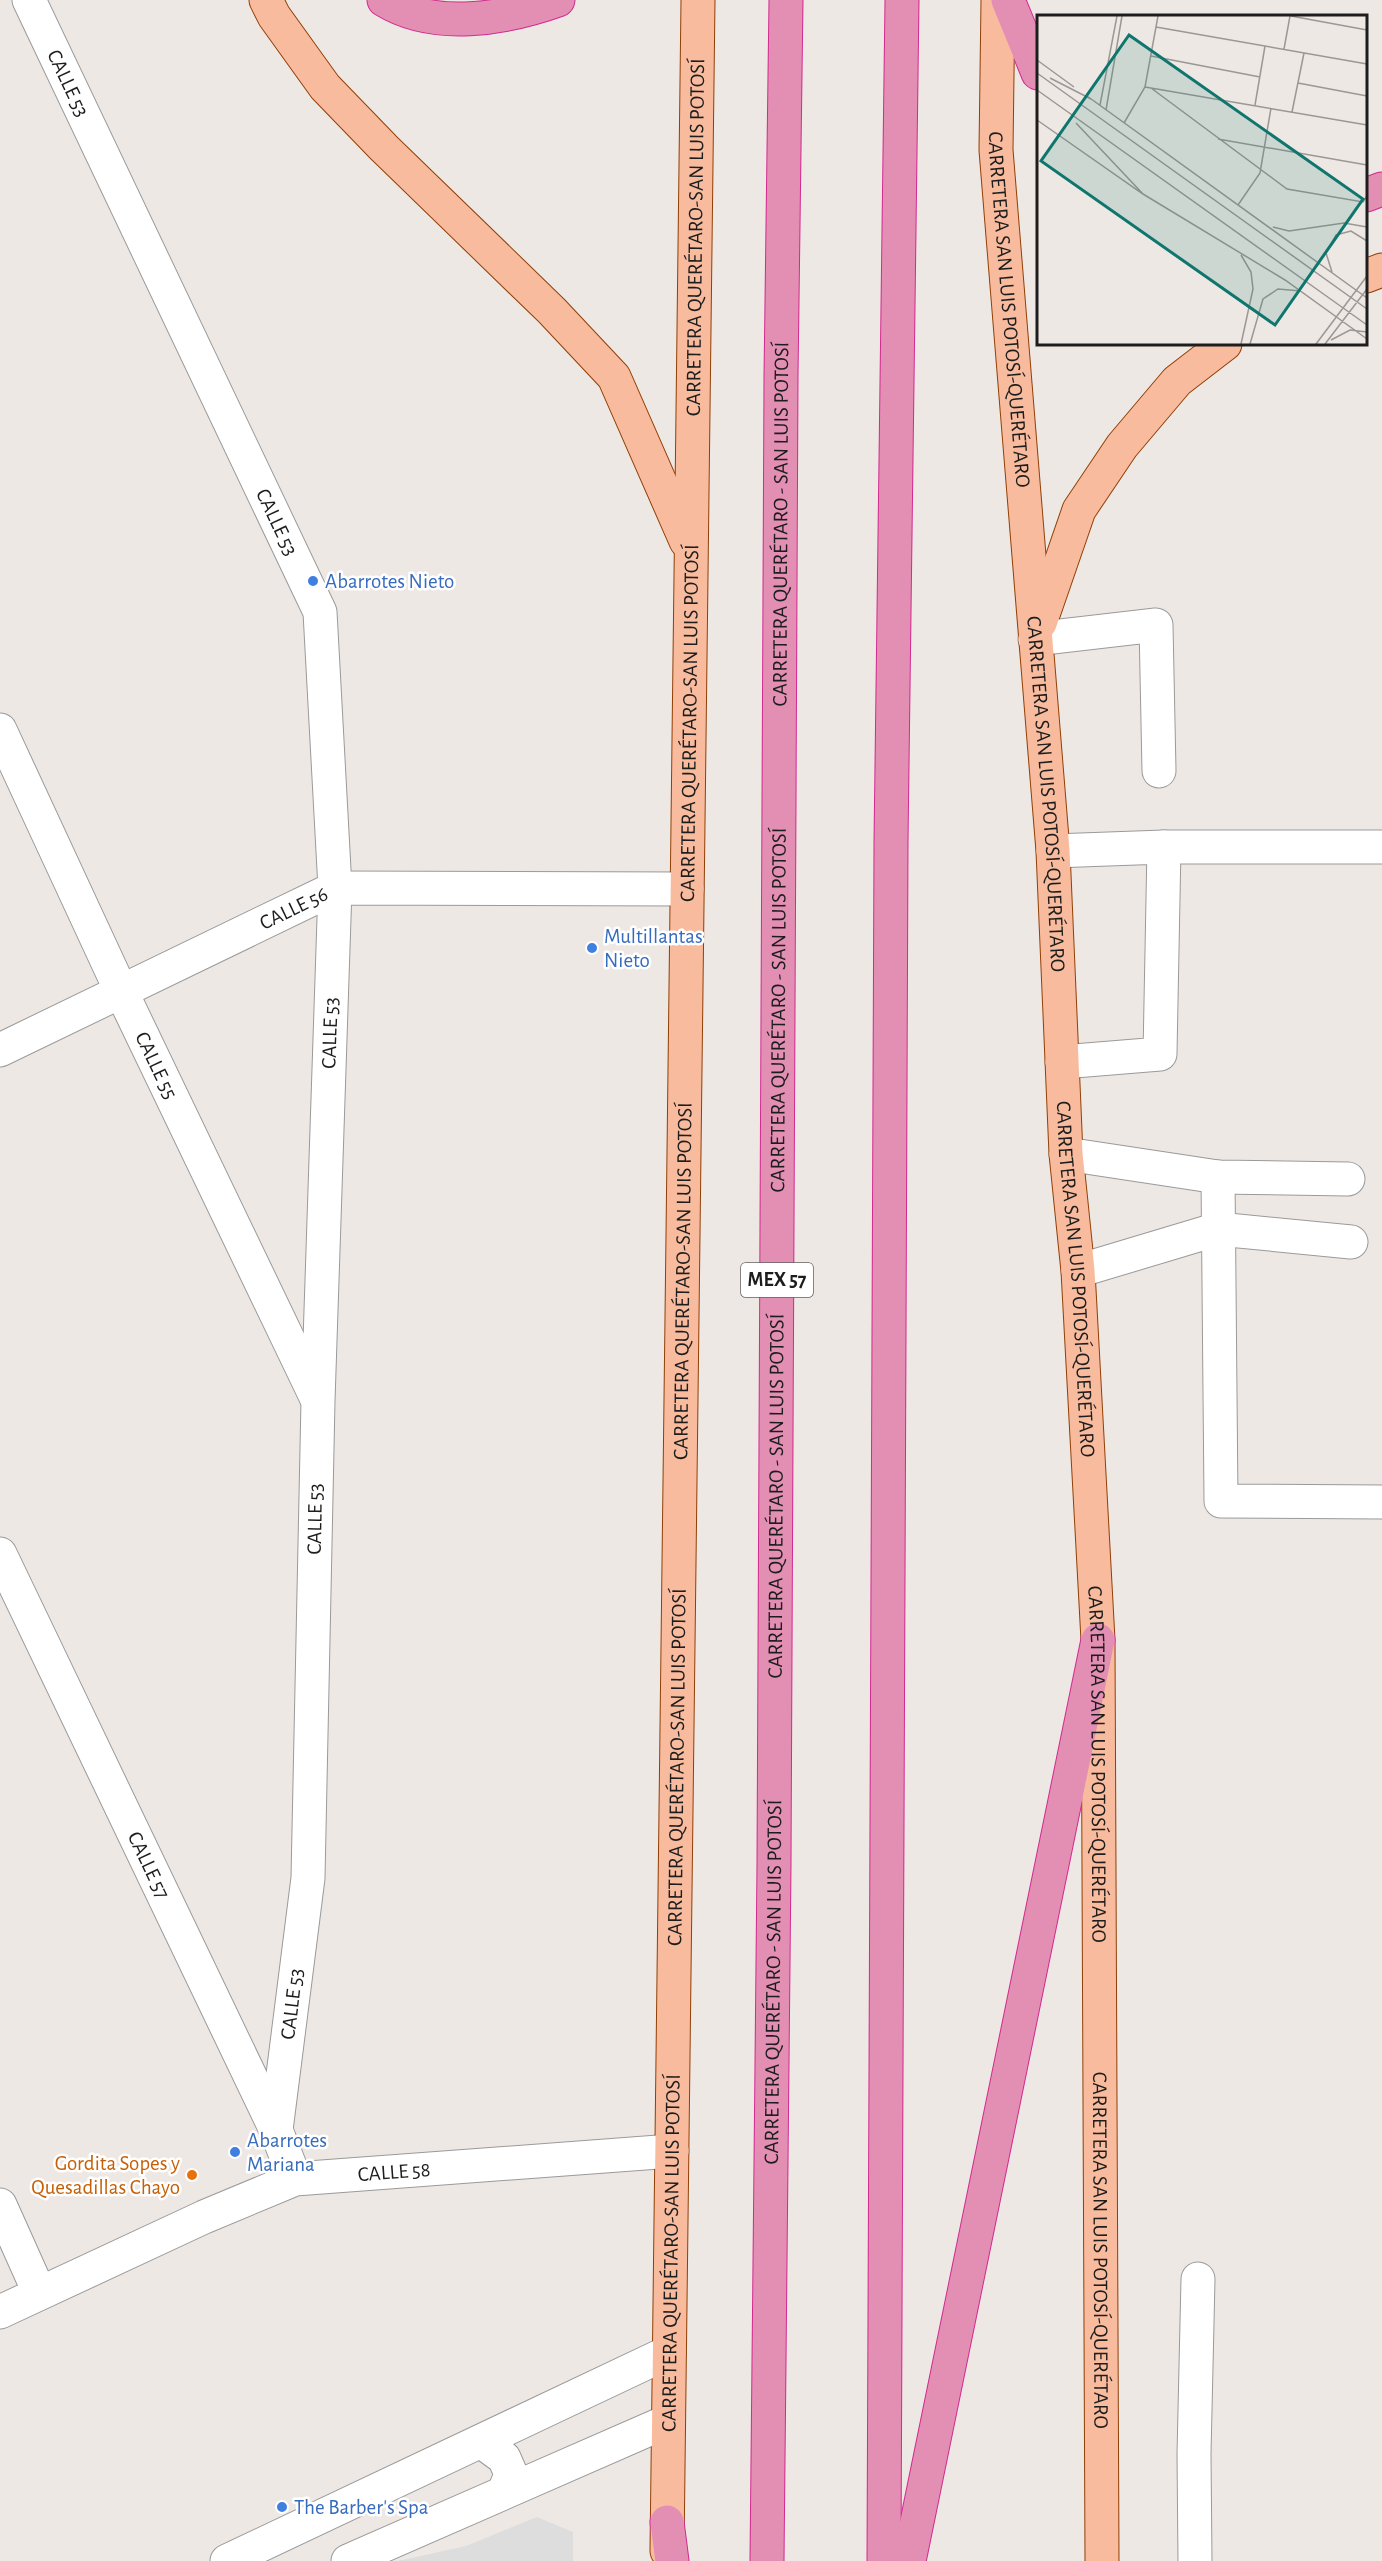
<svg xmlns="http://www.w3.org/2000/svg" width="1382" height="2561" font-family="'Alegreya Sans',sans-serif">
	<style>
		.parking { fill: #ddd }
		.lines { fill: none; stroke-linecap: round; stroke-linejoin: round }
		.minor-casing { stroke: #9a9a9a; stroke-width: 35 }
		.major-casing { stroke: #913f05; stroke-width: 35 }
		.highway-casing { stroke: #d22a8f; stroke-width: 35 }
		.minor { stroke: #fff; stroke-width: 33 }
		.major { stroke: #f8bb9e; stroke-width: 33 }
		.highway { stroke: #e38eb3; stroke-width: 33 }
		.shop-dot { fill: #3f7fe0; stroke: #fff; stroke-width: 2 }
		.food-dot { fill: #e8710a; stroke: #fff; stroke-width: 2 }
		.labels { text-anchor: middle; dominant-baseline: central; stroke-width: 5; stroke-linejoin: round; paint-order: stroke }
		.shield { fill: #fff; stroke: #616161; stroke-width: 1.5 }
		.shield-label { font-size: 20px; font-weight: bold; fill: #1d1d1d }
		.street-label { font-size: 21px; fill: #1d1d1d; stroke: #fff }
		.shop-label { font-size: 21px; fill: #366cbe; stroke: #fff; text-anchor: start }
		.food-label { font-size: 21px; fill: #c56008; stroke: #fff; text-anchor: end }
		.inset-road { fill: none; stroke: #9a9794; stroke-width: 1.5 }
		.view { fill: #0f766e; fill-opacity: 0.15; stroke: #0f766e; stroke-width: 3 }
		.inset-edge { fill: none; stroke: #1d1d1d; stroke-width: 3 }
	</style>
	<rect width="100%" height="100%" fill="#eee8e4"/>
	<path class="parking" d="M 537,2517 L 573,2532 L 573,2561 L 398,2561 L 466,2546 Z"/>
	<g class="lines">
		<defs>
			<g id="minor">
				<path id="s1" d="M 29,0 L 320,612 L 335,888 L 318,1401 L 308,1878 L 276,2130"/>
				<path d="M 1035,639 L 1156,625 L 1159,771"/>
				<path id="s2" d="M 0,730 L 121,991 L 316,1397"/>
				<path d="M 1164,847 L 1382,847"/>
				<path d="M 1053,851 L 1164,847 L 1160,1054 L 1062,1062"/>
				<path id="s3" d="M 0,1050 L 335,888 L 687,889"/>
				<path d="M 1066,1154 L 1218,1177 L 1348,1179"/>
				<path d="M 1218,1177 L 1221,1501 L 1382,1502"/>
				<path d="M 1078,1271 L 1218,1229 L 1351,1242"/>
				<path id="s4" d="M 0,1554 L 276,2130 L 295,2179"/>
				<path d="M 0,2205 L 39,2292"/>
				<path id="s5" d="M 0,2312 L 204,2217 L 295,2179 L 672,2151"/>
				<path d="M 482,2442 L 504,2458 L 511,2474 L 504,2492"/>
				<path d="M 227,2561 L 669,2352"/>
				<path d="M 348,2561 L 668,2421"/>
				<path d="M 1195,2561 L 1194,2454 L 1198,2279"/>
			</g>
			<g id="major">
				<path d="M 266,0 L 274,16 L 325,87 L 384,148 L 552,311 L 614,377 L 686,541"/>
				<path id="s6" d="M 998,0 L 996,150 L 1053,851 L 1066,1154 L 1078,1271 L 1098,1640 L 1102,2561"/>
				<path d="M 1366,276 L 1382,270"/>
				<path d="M 1040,623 L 1079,510 L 1122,446 L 1177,381 L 1225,344"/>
				<path id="s7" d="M 667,2551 L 698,0"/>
			</g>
			<g id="highway">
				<path d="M 384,0 C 434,31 505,19 558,0"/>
				<path d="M 1008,0 L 1038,73"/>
				<path d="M 1366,195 L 1382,189"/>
				<path d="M 667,2522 L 672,2561"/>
				<path id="s8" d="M 767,2561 L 774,1864 L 781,376 L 786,0"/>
				<path d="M 884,2561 L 891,842 L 902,0"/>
				<path d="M 909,2561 L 1098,1640"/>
			</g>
		</defs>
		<use href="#minor" class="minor-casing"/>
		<use href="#major" class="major-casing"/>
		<use href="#highway" class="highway-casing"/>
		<use href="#minor" class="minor"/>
		<use href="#major" class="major"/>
		<use href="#highway" class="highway"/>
	</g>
	<g class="shop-dot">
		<circle cx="313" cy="581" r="6"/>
		<circle cx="592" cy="948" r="6"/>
		<circle cx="235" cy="2152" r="6"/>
		<circle cx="282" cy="2507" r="6"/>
	</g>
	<circle class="food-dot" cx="192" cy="2175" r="6"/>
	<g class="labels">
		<rect class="shield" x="741" y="1263" width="72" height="34" rx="4.5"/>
		<g class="shield-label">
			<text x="777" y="1280">MEX 57</text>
		</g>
		<g class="street-label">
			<text stroke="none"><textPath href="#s1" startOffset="92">CALLE 53</textPath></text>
			<text stroke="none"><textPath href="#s7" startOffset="2314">CARRETERA QUERÉTARO-SAN LUIS POTOSÍ</textPath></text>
			<text stroke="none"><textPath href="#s6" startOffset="310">CARRETERA SAN LUIS POTOSÍ-QUERÉTARO</textPath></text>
			<text stroke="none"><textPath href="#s1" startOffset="578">CALLE 53</textPath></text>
			<text stroke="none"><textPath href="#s8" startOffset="2037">CARRETERA QUERÉTARO - SAN LUIS POTOSÍ</textPath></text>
			<text stroke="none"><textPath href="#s7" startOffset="1828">CARRETERA QUERÉTARO-SAN LUIS POTOSÍ</textPath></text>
			<text stroke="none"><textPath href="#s6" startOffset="796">CARRETERA SAN LUIS POTOSÍ-QUERÉTARO</textPath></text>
			<text stroke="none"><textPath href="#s3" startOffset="326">CALLE 56</textPath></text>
			<text stroke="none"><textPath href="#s8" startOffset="1551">CARRETERA QUERÉTARO - SAN LUIS POTOSÍ</textPath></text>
			<text transform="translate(330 1033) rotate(-88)">CALLE 53</text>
			<text stroke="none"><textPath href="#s2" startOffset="370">CALLE 55</textPath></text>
			<text stroke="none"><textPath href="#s6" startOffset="1282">CARRETERA SAN LUIS POTOSÍ-QUERÉTARO</textPath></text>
			<text stroke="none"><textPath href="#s7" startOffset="1270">CARRETERA QUERÉTARO-SAN LUIS POTOSÍ</textPath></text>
			<text stroke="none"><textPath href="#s8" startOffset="1065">CARRETERA QUERÉTARO - SAN LUIS POTOSÍ</textPath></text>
			<text transform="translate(315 1519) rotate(-89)">CALLE 53</text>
			<text stroke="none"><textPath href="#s6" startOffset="1768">CARRETERA SAN LUIS POTOSÍ-QUERÉTARO</textPath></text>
			<text stroke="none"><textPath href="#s7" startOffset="784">CARRETERA QUERÉTARO-SAN LUIS POTOSÍ</textPath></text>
			<text stroke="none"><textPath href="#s4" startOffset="345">CALLE 57</textPath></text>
			<text stroke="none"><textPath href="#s8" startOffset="579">CARRETERA QUERÉTARO - SAN LUIS POTOSÍ</textPath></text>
			<text transform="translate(292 2004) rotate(-83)">CALLE 53</text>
			<text stroke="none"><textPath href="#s5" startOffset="423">CALLE 58</textPath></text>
			<text stroke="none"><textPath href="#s6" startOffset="2254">CARRETERA SAN LUIS POTOSÍ-QUERÉTARO</textPath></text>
			<text stroke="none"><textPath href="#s7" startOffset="298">CARRETERA QUERÉTARO-SAN LUIS POTOSÍ</textPath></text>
		</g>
		<g class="shop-label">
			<text x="325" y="581">Abarrotes Nieto</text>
			<text x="604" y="936">Multillantas<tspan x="604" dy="24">Nieto</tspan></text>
			<text x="247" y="2140">Abarrotes<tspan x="247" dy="24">Mariana</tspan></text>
			<text x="294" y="2507">The Barber's Spa</text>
		</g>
		<g class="food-label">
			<text x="180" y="2163">Gordita Sopes y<tspan x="180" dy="24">Quesadillas Chayo</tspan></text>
		</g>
	</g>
	<g transform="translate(1037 15)">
		<rect width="330" height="330" fill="#eee8e4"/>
		<path class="inset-road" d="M 254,1 L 330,15M 119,12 L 330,49M 247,34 L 253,1M 114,41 L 223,62M 0,45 L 37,72M 0,58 L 330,294M 13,63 L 54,84M 261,68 L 330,81M 108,72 L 330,110M 114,73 L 250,174 L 326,187 L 330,181M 0,75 L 330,310M 50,81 L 330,283M 63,90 L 80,1M 218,90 L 228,31M 69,95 L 85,1M 255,97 L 267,38M 0,105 L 106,179 L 248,265 L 330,324M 39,108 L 106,179M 87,108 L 108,72 L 121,1M 181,124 L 330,150M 201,190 L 223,158 L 234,93M 236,212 L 252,216 L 307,208 L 330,212M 204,240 L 214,257 L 216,274 L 204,329M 295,257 L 289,238 L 299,220 L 314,216 L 330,226M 294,325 L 313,315 L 330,317M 213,329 L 226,284 L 241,274 L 264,276M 279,329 L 330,261M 288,329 L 330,274"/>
		<path class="view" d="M 92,20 L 326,184 L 238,310 L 4,146 Z"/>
		<rect width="330" height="330" class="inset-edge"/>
	</g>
</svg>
